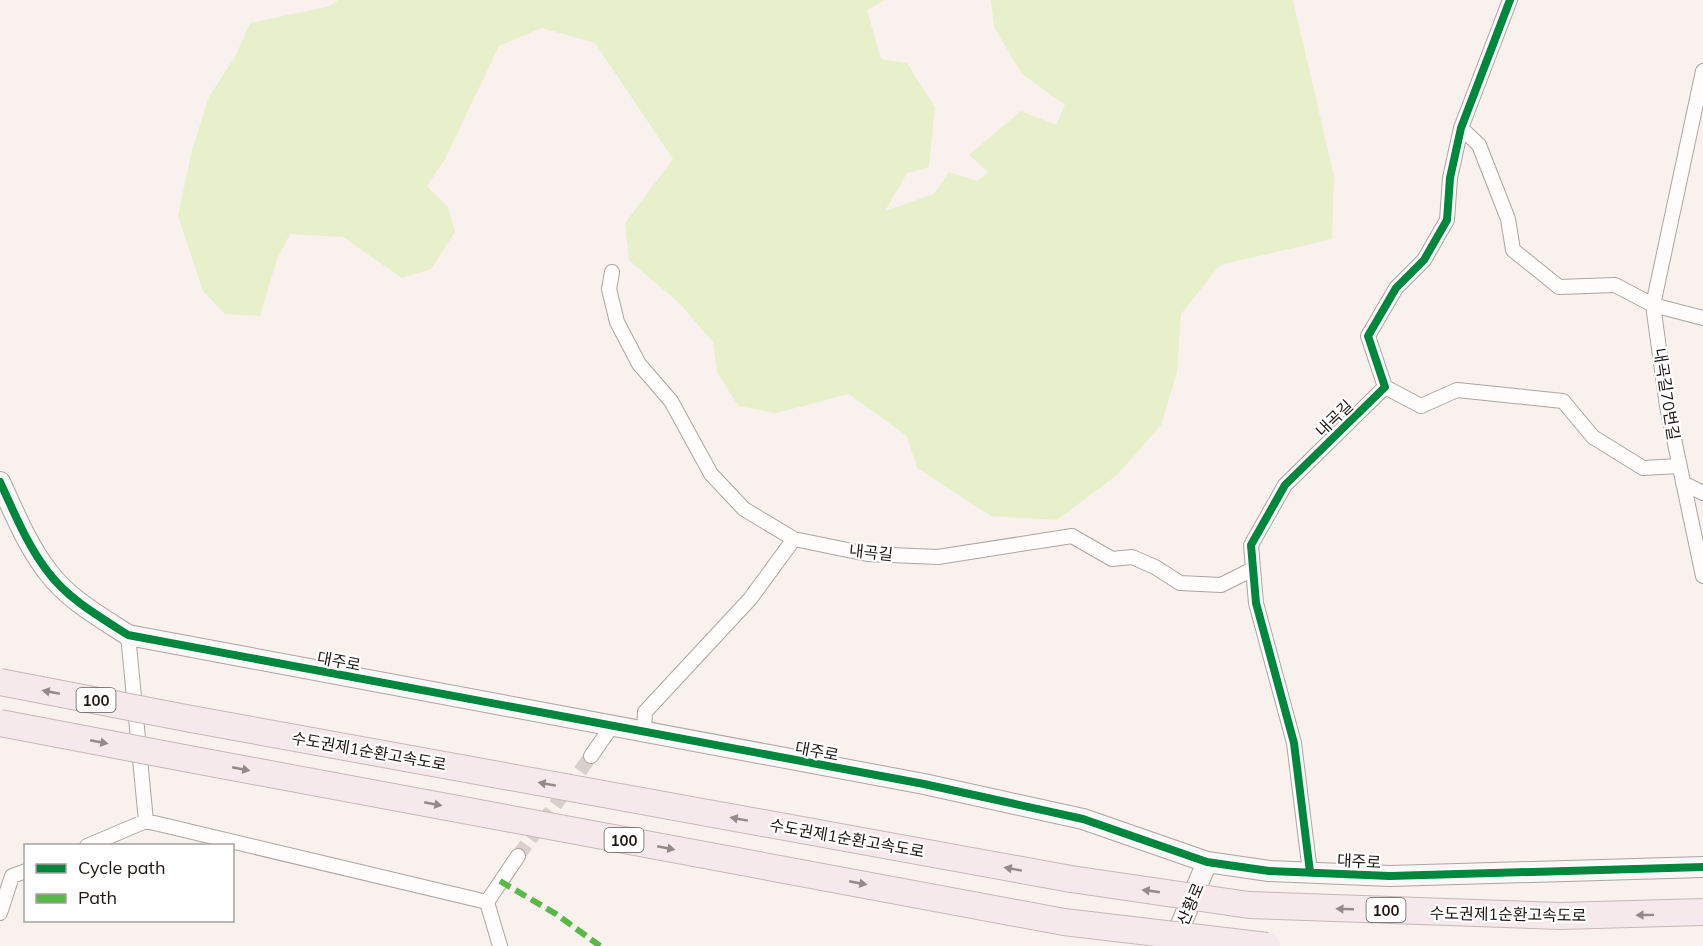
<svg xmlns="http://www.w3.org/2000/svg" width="1703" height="946" font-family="Mulish,'Noto Sans KR',sans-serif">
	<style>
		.green { fill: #e7f0cb }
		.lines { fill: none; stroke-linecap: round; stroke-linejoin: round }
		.street-tunnel { stroke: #d7d0cd; stroke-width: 14; stroke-dasharray: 14 7; stroke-linecap: butt }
		.street-casing { stroke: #aca5a1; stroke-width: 16 }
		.secondary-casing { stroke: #aca5a1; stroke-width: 22 }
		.highway-casing { stroke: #c6b8b8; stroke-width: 28 }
		.street { stroke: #fefdfc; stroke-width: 14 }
		.secondary { stroke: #fbf7f7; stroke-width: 20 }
		.highway { stroke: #f5e9eb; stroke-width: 26 }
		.highway-bridge-casing { stroke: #c6b8b8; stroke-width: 28; stroke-linecap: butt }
		.highway-bridge { stroke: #f5e9eb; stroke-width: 26 }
		.quiet { stroke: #58b947; stroke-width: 6; stroke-dasharray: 12 6; stroke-linecap: butt }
		.cycleway-casing { stroke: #fff; stroke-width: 11 }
		.cycleway { stroke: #00873e; stroke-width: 8 }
		.oneway { fill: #958a89 }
		.labels { text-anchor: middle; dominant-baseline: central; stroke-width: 4.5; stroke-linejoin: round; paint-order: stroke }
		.shield { fill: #fff; stroke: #625c58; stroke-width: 1.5 }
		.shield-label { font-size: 15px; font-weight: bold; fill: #1f1611 }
		.street-label { font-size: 16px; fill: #1f1611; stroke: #fff }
	</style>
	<rect width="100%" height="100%" fill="#f8f1ee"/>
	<path class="green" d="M 338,0 L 885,0 L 867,10 L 881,59 L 907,63 L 935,107 L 929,167 L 907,173 L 885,211 L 934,194 L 949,172 L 977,181 L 988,172 L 969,155 L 1021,111 L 1056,125 L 1065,105 L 1022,74 L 994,27 L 991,0 L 1293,0 L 1334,176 L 1332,239 L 1220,265 L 1181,314 L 1177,372 L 1161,425 L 1118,474 L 1057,520 L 991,516 L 917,468 L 907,436 L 849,394 L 776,413 L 738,406 L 717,372 L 713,342 L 679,303 L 629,260 L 625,223 L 673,159 L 595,43 L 542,28 L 499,46 L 445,159 L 427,186 L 448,207 L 455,232 L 431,269 L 402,278 L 343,237 L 290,234 L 277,259 L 260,316 L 225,314 L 203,291 L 178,216 L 192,150 L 209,97 L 236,55 L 250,23 L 330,6 Z"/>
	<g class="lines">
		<path class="street-tunnel" d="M 518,856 L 591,756"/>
		<defs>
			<path id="street" d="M 1703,71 L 1653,305 L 1703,318
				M 1461,128 L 1479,145 L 1508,219 L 1513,250 L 1559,287 L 1615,285 L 1653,305 L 1667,406 L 1703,576
				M 612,272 L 609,289 L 617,322 L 639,364 L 671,401 L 711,474 L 744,509 L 794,539 L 750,599 L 645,712 L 644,732
				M 1385,387 L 1421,406 L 1457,390 L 1563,401 L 1593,437 L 1643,468 L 1679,466
				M 1683,483 L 1703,493
				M 794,539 L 867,554 L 938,557 L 1072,536 L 1112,559 L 1132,557 L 1155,567 L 1180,583 L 1221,585 L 1253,569
				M 128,635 L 146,821 L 487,902
				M 591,756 L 612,726
				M 87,846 L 146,821
				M 1310,872 L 1294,743 L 1256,603 L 1251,545 L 1285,485 L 1385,387 L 1368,336 L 1396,288 L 1424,260 L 1447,220 L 1450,178 L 1461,128 L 1510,0
				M 487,902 L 518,856
				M 487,902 L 500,946
				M 0,913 L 12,876 L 26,871"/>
			<path id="secondary" d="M 0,482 C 14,512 27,545 48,572 C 68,599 100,617 128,635 L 924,784 L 1083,819 L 1207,862 L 1269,871 L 1390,876 L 1703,867
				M 1172,946 L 1207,862"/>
			<path id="highway" d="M 191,719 L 1071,879
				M 184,758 L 1064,922"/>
		</defs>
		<use href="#street" class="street-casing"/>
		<use href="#secondary" class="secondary-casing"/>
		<use href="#highway" class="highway-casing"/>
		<use href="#street" class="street"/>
		<use href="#secondary" class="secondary"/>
		<use href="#highway" class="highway"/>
		<defs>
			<path id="highway-bridge" d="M 0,682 L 191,719
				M 0,723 L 184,758
				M 1071,879 L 1249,905 L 1560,916 L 1703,912
				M 1064,922 L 1267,946"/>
		</defs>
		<use href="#highway-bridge" class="highway-bridge-casing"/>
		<use href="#highway-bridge" class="highway-bridge"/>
		<path class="quiet" d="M 500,881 L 556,914 L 600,946"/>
		<defs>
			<path id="cycleway" d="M 0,482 C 14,512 27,545 48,572 C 68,599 100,617 128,635 L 924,784 L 1083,819 L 1207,862 L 1269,871 L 1390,876 L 1703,867
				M 1310,872 L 1294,743 L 1256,603 L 1251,545 L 1285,485 L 1385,387 L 1368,336 L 1396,288 L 1424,260 L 1447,220 L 1450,178 L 1461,128 L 1510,0"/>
		</defs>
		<use href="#cycleway" class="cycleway-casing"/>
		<use href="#cycleway" class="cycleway"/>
	</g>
	<defs><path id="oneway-solid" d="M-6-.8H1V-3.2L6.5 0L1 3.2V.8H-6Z" transform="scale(1.5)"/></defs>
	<g class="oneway">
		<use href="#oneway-solid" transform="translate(51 692) rotate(-169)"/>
		<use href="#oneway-solid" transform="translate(99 742) rotate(11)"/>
		<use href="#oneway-solid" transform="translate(241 769) rotate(11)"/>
		<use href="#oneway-solid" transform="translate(547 784) rotate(-170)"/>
		<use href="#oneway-solid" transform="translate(433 804) rotate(11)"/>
		<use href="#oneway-solid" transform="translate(739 819) rotate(-170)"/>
		<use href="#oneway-solid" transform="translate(666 848) rotate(11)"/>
		<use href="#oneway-solid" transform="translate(1013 869) rotate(-170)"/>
		<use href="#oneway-solid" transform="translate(858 883) rotate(11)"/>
		<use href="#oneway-solid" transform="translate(1151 891) rotate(-172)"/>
		<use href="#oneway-solid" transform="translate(1345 909) rotate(-178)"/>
		<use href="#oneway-solid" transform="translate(1645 915) rotate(179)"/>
	</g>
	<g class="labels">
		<g class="shield">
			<rect x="76.5" y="688" width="39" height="24" rx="4.5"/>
			<rect x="604.5" y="828" width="39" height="24" rx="4.5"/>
			<rect x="1366.5" y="898" width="39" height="24" rx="4.5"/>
		</g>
		<g class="shield-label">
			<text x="96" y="700">100</text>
			<text x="624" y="840">100</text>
			<text x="1386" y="910">100</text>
		</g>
		<g class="street-label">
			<text transform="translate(1667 394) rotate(81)">내곡길70번길</text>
			<text transform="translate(1334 418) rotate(-44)">내곡길</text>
			<text transform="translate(871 552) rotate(6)">내곡길</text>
			<text transform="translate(339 661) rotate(11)">대주로</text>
			<text transform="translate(369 751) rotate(10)">수도권제1순환고속도로</text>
			<text transform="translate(817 751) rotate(11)">대주로</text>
			<text transform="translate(847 838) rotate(10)">수도권제1순환고속도로</text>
			<text transform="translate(1359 861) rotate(3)">대주로</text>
			<text transform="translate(1190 904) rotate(-67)">산황로</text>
			<text transform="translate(1508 914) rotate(1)">수도권제1순환고속도로</text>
		</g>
	</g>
	<rect x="24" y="844" width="210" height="78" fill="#ffffff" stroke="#a5a2a0" stroke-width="1.5"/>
	<rect x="36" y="864" width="30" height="9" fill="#00873e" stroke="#a5a2a0" stroke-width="1.5"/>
	<text x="78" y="874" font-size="18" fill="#1f1611">Cycle path</text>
	<rect x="36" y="894" width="30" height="9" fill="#58b947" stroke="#a5a2a0" stroke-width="1.5"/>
	<text x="78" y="904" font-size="18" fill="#1f1611">Path</text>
</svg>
